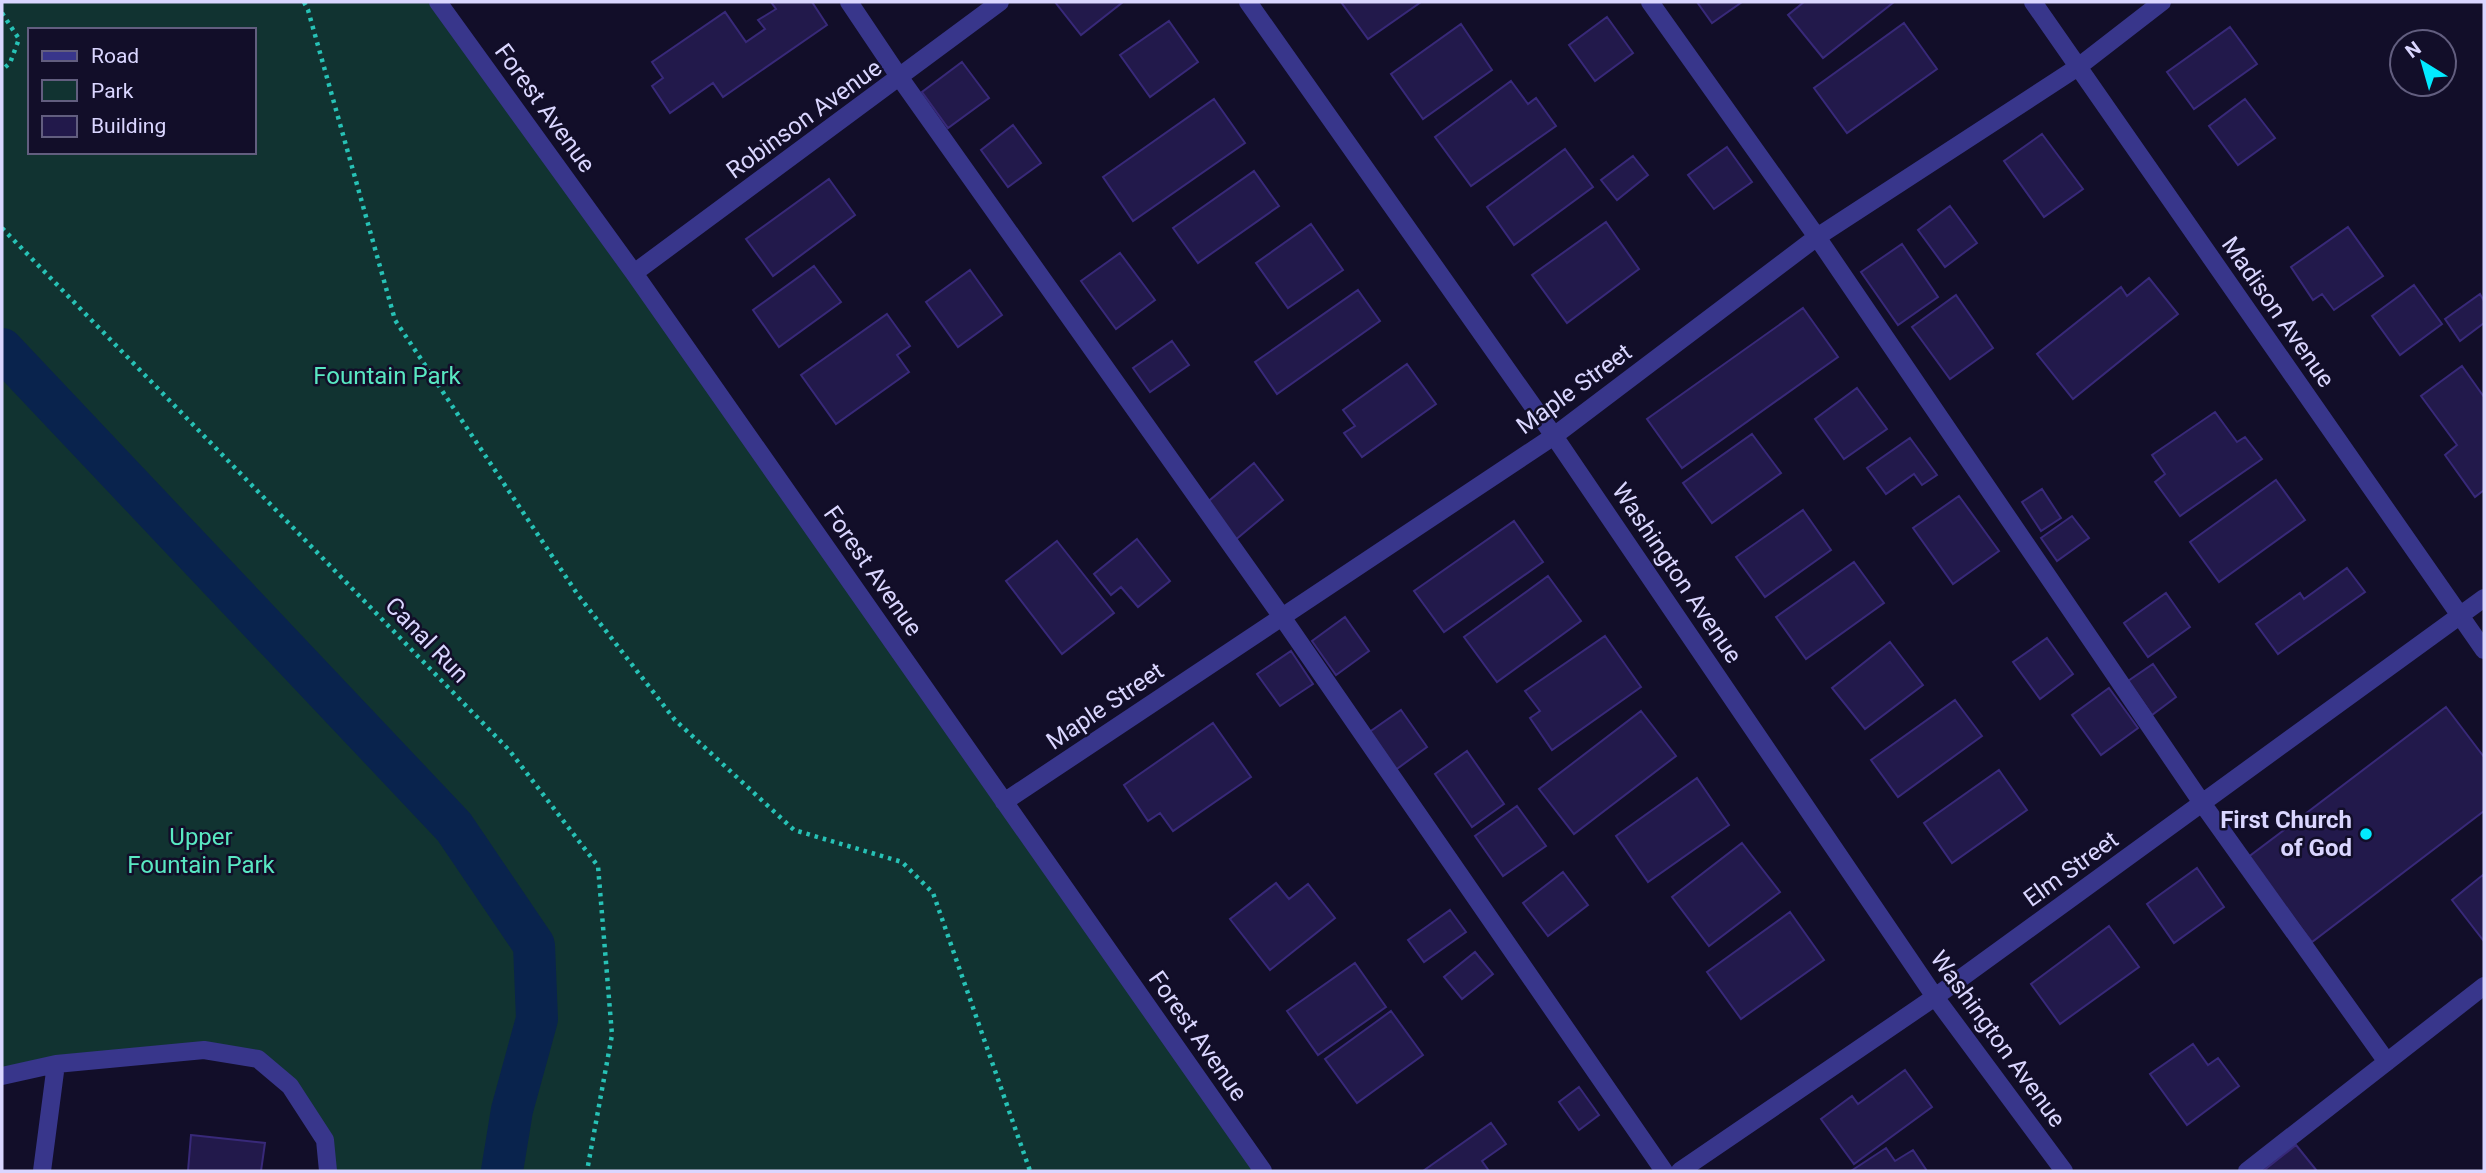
<svg xmlns="http://www.w3.org/2000/svg" width="2486" height="1173" font-family="Roboto,sans-serif">
	<style>
		.green { fill: #113331; fill-rule: evenodd }
		.lines { fill: none; stroke-linecap: round; stroke-linejoin: round }
		.canal { stroke: #09234d; stroke-width: 42 }
		.building { fill: #22194b; stroke: #382979; stroke-width: 2 }
		.path { stroke: #27c2b6; stroke-width: 4.5; stroke-dasharray: 3.5 5; stroke-linecap: butt }
		.minor { stroke: #38368b; stroke-width: 18 }
		.poi-dot { fill: #02eaff; stroke: #120e29; stroke-width: 2.5 }
		.labels { text-anchor: middle; dominant-baseline: central; stroke-width: 5; stroke-linejoin: round; paint-order: stroke }
		.street-label { font-size: 24px; fill: #dad6ff; stroke: #120e29 }
		.park-label { font-size: 24px; fill: #59e8c2; stroke: #120e29 }
		.poi-label { font-size: 24px; font-weight: bold; fill: #dad6ff; stroke: #120e29; text-anchor: end }
	</style>
	<rect width="100%" height="100%" fill="#120e29"/>
	<path class="green" d="M 2,2 L 438,2 L 1264,1171 L 328,1171 L 325,1140 L 257,1059 L 204,1050 L 2,1076 ZM 30,30 L 254,30 L 254,152 L 30,152 Z"/>
	<g class="lines">
		<path class="canal" d="M 2,349 L 454,827 L 534,945 L 537,1019 L 512,1110 L 502,1171"/>
	</g>
	<path class="building" d="M 771,2 L 812,2 L 827,25 L 723,97 L 713,83 L 670,113 L 652,86 L 663,78 L 652,62 L 725,12 L 746,42 L 765,29 L 758,20 L 776,9 Z
		M 1055,2 L 1123,2 L 1081,35 Z
		M 1341,2 L 1421,2 L 1368,39 Z
		M 1697,2 L 1742,2 L 1712,23 Z
		M 1804,2 L 1894,2 L 1823,58 L 1788,15 Z
		M 1607,17 L 1633,53 L 1595,81 L 1569,45 Z
		M 1169,21 L 1198,62 L 1150,97 L 1120,55 Z
		M 1904,23 L 1937,69 L 1847,133 L 1814,88 Z
		M 1461,24 L 1492,70 L 1423,119 L 1391,74 Z
		M 2230,27 L 2257,64 L 2194,109 L 2167,72 Z
		M 962,62 L 989,98 L 948,128 L 922,92 Z
		M 1511,81 L 1528,104 L 1536,98 L 1556,126 L 1471,186 L 1435,137 Z
		M 1214,99 L 1245,143 L 1133,221 L 1103,177 Z
		M 2245,99 L 2275,138 L 2238,165 L 2209,126 Z
		M 1013,125 L 1041,163 L 1008,187 L 981,150 Z
		M 2042,134 L 2083,189 L 2044,217 L 2004,161 Z
		M 1727,147 L 1752,182 L 1714,209 L 1688,175 Z
		M 1565,149 L 1593,187 L 1514,245 L 1487,207 Z
		M 1633,156 L 1648,175 L 1617,200 L 1601,180 Z
		M 1254,171 L 1279,206 L 1198,263 L 1173,228 Z
		M 829,179 L 855,215 L 773,276 L 746,239 Z
		M 1950,206 L 1977,243 L 1945,267 L 1918,230 Z
		M 1606,222 L 1639,269 L 1567,323 L 1532,275 Z
		M 1311,224 L 1343,270 L 1288,308 L 1256,263 Z
		M 2348,227 L 2383,276 L 2334,310 L 2322,294 L 2313,300 L 2291,267 Z
		M 1902,244 L 1938,297 L 1898,325 L 1861,272 Z
		M 1120,253 L 1155,300 L 1116,329 L 1081,281 Z
		M 814,266 L 841,302 L 779,347 L 753,310 Z
		M 970,270 L 1002,315 L 958,347 L 926,302 Z
		M 2149,278 L 2178,314 L 2073,399 L 2037,354 L 2121,287 L 2127,296 Z
		M 2414,285 L 2442,324 L 2400,355 L 2372,316 Z
		M 1358,290 L 1380,321 L 1277,394 L 1255,362 Z
		M 2480,294 L 2484,301 L 2484,323 L 2460,341 L 2445,319 Z
		M 1956,295 L 1993,348 L 1950,379 L 1912,327 Z
		M 1803,308 L 1838,357 L 1682,468 L 1647,419 Z
		M 887,314 L 910,346 L 897,355 L 909,372 L 836,424 L 801,375 Z
		M 1172,341 L 1189,365 L 1150,392 L 1133,368 Z
		M 1407,364 L 1436,404 L 1362,457 L 1344,433 L 1355,426 L 1343,410 Z
		M 2462,366 L 2484,397 L 2484,490 L 2475,497 L 2445,455 L 2457,445 L 2421,396 Z
		M 1857,388 L 1887,429 L 1844,459 L 1815,419 Z
		M 2215,412 L 2237,442 L 2245,437 L 2262,459 L 2180,516 L 2155,482 L 2165,474 L 2152,455 Z
		M 1752,434 L 1781,473 L 1712,523 L 1683,483 Z
		M 1910,438 L 1937,475 L 1922,485 L 1914,474 L 1886,494 L 1867,468 Z
		M 1254,463 L 1283,500 L 1234,541 L 1204,505 Z
		M 2276,480 L 2305,520 L 2219,582 L 2190,542 Z
		M 2042,489 L 2061,518 L 2041,531 L 2022,502 Z
		M 1959,496 L 1999,551 L 1953,584 L 1913,528 Z
		M 1803,510 L 1831,550 L 1765,597 L 1736,557 Z
		M 2072,516 L 2089,538 L 2057,561 L 2041,538 Z
		M 1514,521 L 1543,562 L 1444,632 L 1414,591 Z
		M 1137,539 L 1170,581 L 1138,607 L 1121,587 L 1111,595 L 1094,574 Z
		M 1057,541 L 1114,613 L 1062,654 L 1006,581 Z
		M 1854,562 L 1884,603 L 1806,659 L 1776,617 Z
		M 2347,568 L 2365,592 L 2278,654 L 2256,624 L 2300,593 L 2304,599 Z
		M 1548,576 L 1581,621 L 1497,682 L 1464,637 Z
		M 2166,593 L 2190,627 L 2148,657 L 2124,623 Z
		M 1345,617 L 1369,651 L 1336,675 L 1312,641 Z
		M 1605,636 L 1641,687 L 1552,750 L 1530,718 L 1540,711 L 1525,691 Z
		M 2047,638 L 2073,674 L 2040,699 L 2013,662 Z
		M 1890,642 L 1923,685 L 1865,729 L 1832,688 Z
		M 1291,651 L 1313,684 L 1280,706 L 1257,674 Z
		M 2153,664 L 2176,697 L 2152,715 L 2128,681 Z
		M 2109,688 L 2138,728 L 2101,755 L 2072,715 Z
		M 1955,700 L 1982,736 L 1898,797 L 1871,760 Z
		M 2446,707 L 2484,757 L 2484,811 L 2312,942 L 2247,858 Z
		M 1401,710 L 1427,747 L 1394,771 L 1368,733 Z
		M 1641,711 L 1676,756 L 1574,834 L 1539,789 Z
		M 1213,723 L 1251,777 L 1173,831 L 1160,813 L 1148,821 L 1124,785 Z
		M 1467,751 L 1504,804 L 1472,827 L 1435,774 Z
		M 1999,770 L 2027,810 L 1952,863 L 1924,823 Z
		M 1697,778 L 1729,825 L 1648,882 L 1616,836 Z
		M 1517,806 L 1546,846 L 1503,876 L 1475,836 Z
		M 1742,843 L 1780,892 L 1709,946 L 1672,897 Z
		M 2197,868 L 2224,907 L 2174,943 L 2147,904 Z
		M 1563,872 L 1588,905 L 1548,936 L 1523,903 Z
		M 2484,874 L 2484,939 L 2483,940 L 2452,900 Z
		M 1276,883 L 1289,899 L 1308,884 L 1335,918 L 1270,970 L 1230,919 Z
		M 1450,910 L 1466,932 L 1424,962 L 1408,940 Z
		M 1790,912 L 1824,960 L 1741,1019 L 1707,972 Z
		M 2109,926 L 2139,967 L 2060,1024 L 2031,984 Z
		M 1475,952 L 1493,974 L 1462,999 L 1444,977 Z
		M 1355,963 L 1386,1007 L 1318,1055 L 1287,1011 Z
		M 1391,1011 L 1423,1055 L 1357,1103 L 1325,1059 Z
		M 2193,1044 L 2208,1065 L 2218,1058 L 2239,1086 L 2187,1125 L 2150,1074 Z
		M 1905,1070 L 1932,1107 L 1854,1164 L 1821,1119 L 1852,1096 L 1858,1104 Z
		M 1579,1087 L 1599,1115 L 1579,1130 L 1559,1102 Z
		M 1491,1123 L 1506,1144 L 1482,1161 L 1489,1171 L 1423,1171 Z
		M 191,1135 L 265,1143 L 261,1171 L 188,1171 Z
		M 2296,1145 L 2317,1171 L 2263,1171 Z
		M 1886,1148 L 1895,1161 L 1913,1150 L 1927,1171 L 1851,1171 Z"/>
	<g class="lines">
		<path class="path" d="M 304,2 L 308,10 L 395,320 L 578,595 L 675,720 L 794,830 L 902,862 L 933,893 L 1030,1171
			M 2,13 L 19,39 L 10,63 L 2,70
			M 2,228 L 509,750 L 598,866 L 612,1035 L 587,1171"/>
		<path class="minor" d="M 438,2 L 634,273 L 1263,1171
			M 849,2 L 900,78 L 1282,617 L 1664,1171
			M 1248,2 L 1554,436 L 1935,997 L 2064,1171
			M 1650,2 L 1817,237 L 2202,803 L 2387,1062
			M 2033,2 L 2484,650
			M 634,273 L 1000,2
			M 1004,802 L 1554,436 L 1817,237 L 2078,67 L 2162,2
			M 2,1076 L 56,1064 L 204,1050 L 258,1059 L 290,1086 L 325,1140 L 328,1171
			M 42,1171 L 56,1064
			M 1680,1171 L 1935,997 L 2484,598
			M 2247,1171 L 2484,986"/>
	</g>
	<circle class="poi-dot" cx="2366" cy="834" r="7"/>
	<g class="labels">
		<g class="street-label">
			<text transform="translate(545 108) rotate(54)">Forest Avenue</text>
			<text transform="translate(804 119) rotate(-36)">Robinson Avenue</text>
			<text transform="translate(2278 312) rotate(55)">Madison Avenue</text>
			<text transform="translate(1574 389) rotate(-36)">Maple Street</text>
			<text transform="translate(873 571) rotate(55)">Forest Avenue</text>
			<text transform="translate(1677 573) rotate(56)">Washington Avenue</text>
			<text transform="translate(427 640) rotate(46)">Canal Run</text>
			<text transform="translate(1105 706) rotate(-34)">Maple Street</text>
			<text transform="translate(2071 869) rotate(-36)">Elm Street</text>
			<text transform="translate(1198 1036) rotate(55)">Forest Avenue</text>
			<text transform="translate(1998 1039) rotate(54)">Washington Avenue</text>
		</g>
		<g class="park-label">
			<text x="387" y="376">Fountain Park</text>
			<text x="201" y="837">Upper<tspan x="201" dy="28">Fountain Park</tspan></text>
		</g>
		<g class="poi-label">
			<text x="2352" y="820">First Church<tspan x="2352" dy="28">of God</tspan></text>
		</g>
	</g>
	<rect width="2486" height="1173" fill="none" stroke="#dad6ff" stroke-width="7"/>
	<rect x="28" y="28" width="228" height="126" fill="#120e29" stroke="#625e7f" stroke-width="2"/>
	<rect x="42" y="51" width="35" height="10" fill="#38368b" stroke="#625e7f" stroke-width="2"/>
	<text x="91" y="63" font-size="21" fill="#dad6ff">Road</text>
	<rect x="42" y="80" width="35" height="21" fill="#113331" stroke="#625e7f" stroke-width="2"/>
	<text x="91" y="98" font-size="21" fill="#dad6ff">Park</text>
	<rect x="42" y="116" width="35" height="21" fill="#22194b" stroke="#625e7f" stroke-width="2"/>
	<text x="91" y="133" font-size="21" fill="#dad6ff">Building</text>
	<g transform="translate(2423 63) rotate(323)"><circle r="33" fill="#120e29" stroke="#625e7f" stroke-width="2"/>
	<path d="M0-5L12 26L0 18L-12 26Z" fill="#02eaff"/>
	<text y="-10" font-size="19" font-weight="bold" text-anchor="middle" fill="#dad6ff">N</text>
	</g>
</svg>
